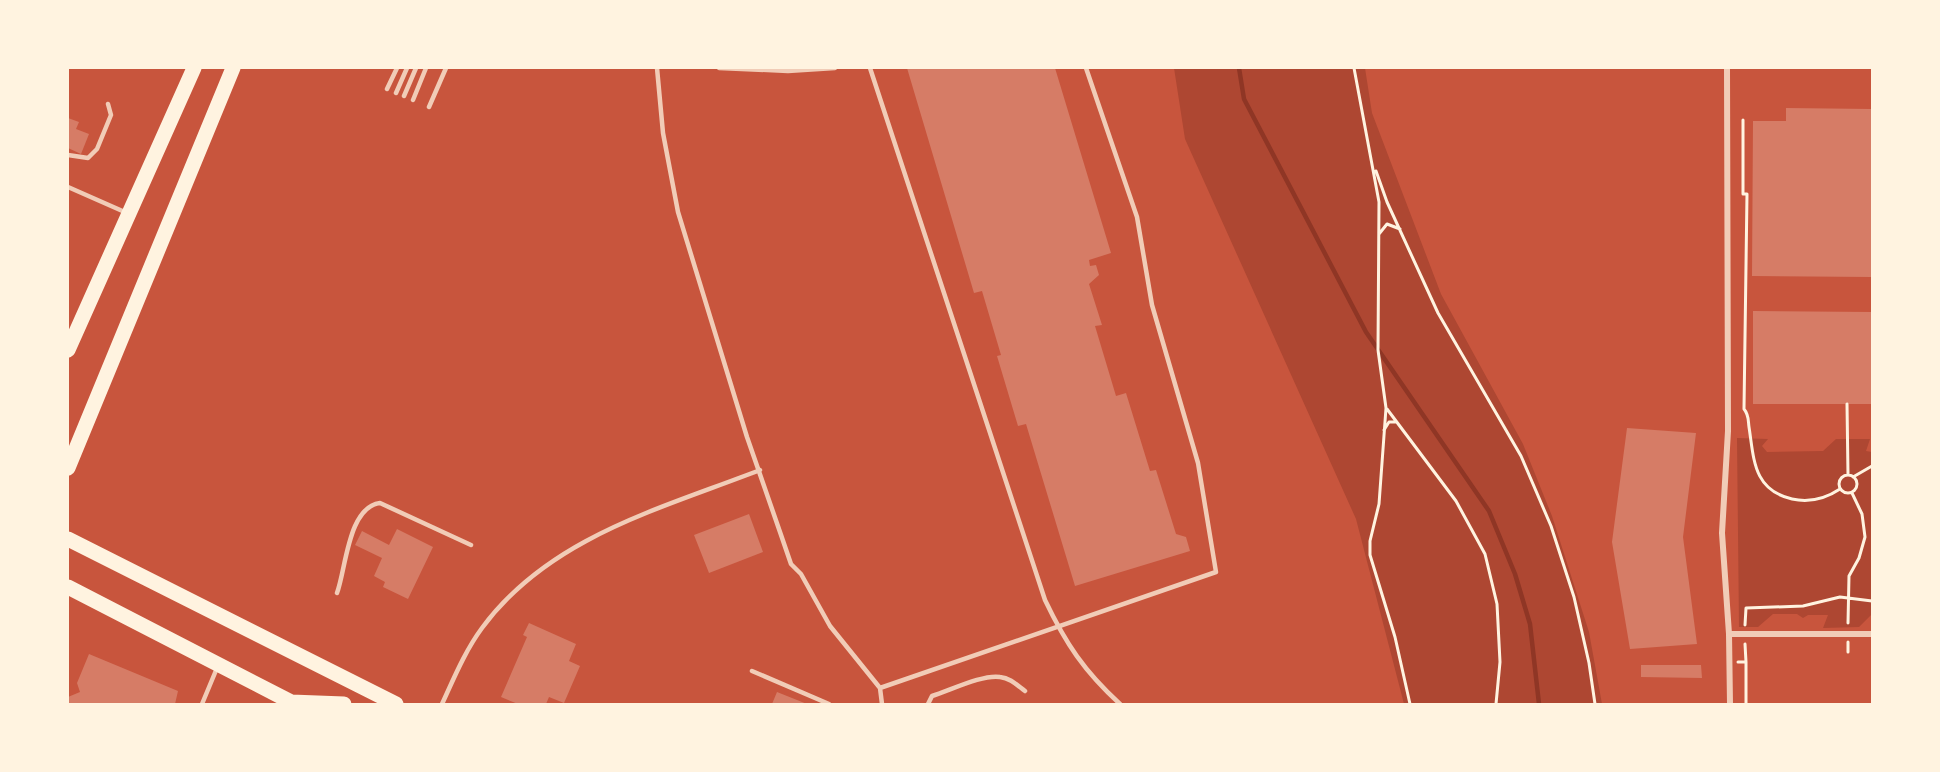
<svg xmlns="http://www.w3.org/2000/svg" width="1940" height="772" font-family="Overpass,sans-serif">
	<style>
		.green { fill: #ae4732 }
		.lines { fill: none; stroke-linecap: round; stroke-linejoin: round }
		.stream { stroke: #8f3625; stroke-width: 4.5 }
		.building { fill: #d67c66 }
		.path { stroke: #fff3e0; stroke-width: 3 }
		.service { stroke: #f1ccb7; stroke-width: 4.5 }
		.minor { stroke: #f1ccb7; stroke-width: 6 }
		.primary { stroke: #fff3e0; stroke-width: 15 }
	</style>
	<rect width="100%" height="100%" fill="#c8553d"/>
	<path class="green" d="M 1174,68 L 1365,68 L 1372,113 L 1441,294 L 1523,444 L 1552,516 L 1589,632 L 1602,704 L 1404,704 L 1356,519 L 1185,139 Z
		M 1737,438 L 1768,439 L 1762,446 L 1767,452 L 1823,451 L 1836,439 L 1870,439 L 1866,451 L 1872,452 L 1872,614 L 1859,627 L 1823,628 L 1828,615 L 1808,615 L 1803,618 L 1797,614 L 1773,614 L 1758,627 L 1739,627 Z"/>
	<g class="lines">
		<path class="stream" d="M 1239,68 L 1244,99 L 1366,332 L 1489,511 L 1515,574 L 1530,624 L 1539,704"/>
	</g>
	<path class="building" d="M 907,68 L 1055,68 L 1111,253 L 1089,260 L 1090,266 L 1096,265 L 1099,275 L 1089,284 L 1102,325 L 1095,326 L 1116,396 L 1126,393 L 1150,471 L 1156,470 L 1176,534 L 1186,537 L 1190,551 L 1075,586 L 1026,424 L 1018,426 L 997,356 L 1001,355 L 982,291 L 974,293 Z
		M 1786,108 L 1872,109 L 1872,277 L 1752,276 L 1753,121 L 1786,121 Z
		M 68,118 L 79,122 L 76,129 L 89,134 L 81,154 L 68,148 Z
		M 1753,311 L 1872,312 L 1872,404 L 1753,404 Z
		M 1627,428 L 1696,433 L 1683,537 L 1697,644 L 1630,649 L 1612,542 Z
		M 749,514 L 763,552 L 709,573 L 694,535 Z
		M 397,529 L 433,547 L 408,599 L 383,587 L 385,582 L 374,576 L 382,558 L 355,545 L 362,531 L 389,545 Z
		M 529,623 L 576,644 L 569,661 L 580,666 L 564,703 L 549,697 L 546,704 L 518,704 L 501,697 L 527,637 L 523,635 Z
		M 89,654 L 178,691 L 175,704 L 68,704 L 68,697 L 80,692 L 77,683 Z
		M 1641,665 L 1701,665 L 1702,678 L 1641,677 Z
		M 777,692 L 807,704 L 772,704 Z"/>
	<g class="lines">
		<path class="path" d="M 1354,68 L 1379,202 L 1378,350 L 1386,408 L 1379,504 L 1370,541 L 1370,555 L 1395,637 L 1410,704
			M 1743,120 L 1743,194 L 1747,194 L 1744,409 C 1749,415 1748,420 1749,427 C 1754,459 1753,490 1792,499 C 1810,503 1825,499 1840,489
			M 1376,171 L 1387,202 L 1438,313 L 1521,456 L 1551,526 L 1574,597 L 1589,663 L 1595,704
			M 1379,234 L 1387,224 L 1400,229
			M 1847,404 L 1848,475
			M 1387,409 L 1456,501 L 1485,554 L 1497,604 L 1500,662 L 1496,704
			M 1384,430 L 1389,422 L 1396,422
			M1839 484a9 9 0 1 1 18 0a9 9 0 1 1-18 0Z
			M 1853,477 L 1872,466
			M 1848,623 L 1849,576 L 1859,558 L 1865,537 L 1862,514 L 1852,493
			M 1745,625 L 1746,608 L 1803,606 L 1840,597 L 1872,601
			M 1848,652 L 1848,642
			M 1738,662 L 1746,662 L 1745,644
			M 1746,662 L 1746,704"/>
		<path class="service" d="M 657,68 L 663,133 L 678,212 L 747,437 L 780,532 L 791,564 L 801,574 L 830,626 L 880,688 L 882,704
			M 719,68 L 788,71 L 835,68
			M 870,68 L 1045,600 C 1066,644 1084,671 1120,704
			M 387,89 L 397,68
			M 396,93 L 407,68
			M 404,96 L 416,68
			M 413,100 L 426,68
			M 429,107 L 446,68
			M 68,155 L 88,158 L 97,149 L 111,115 L 108,104
			M 68,187 L 127,213
			M 337,593 C 346,569 348,507 380,503 L 471,545
			M 752,671 L 829,704
			M 880,688 L 1216,572 L 1198,463 L 1152,305 L 1137,217 L 1086,68
			M 202,704 L 217,668
			M 442,704 C 454,678 465,651 482,628 C 549,537 660,509 760,470
			M 928,704 L 932,696 C 949,691 983,674 1000,677 C 1010,678 1017,685 1025,691"/>
		<path class="minor" d="M 1727,68 L 1728,431 L 1722,533 L 1729,634 L 1730,704
			M 1729,634 L 1872,634"/>
		<path class="primary" d="M 68,350 L 194,68
			M 68,468 L 233,68
			M 68,539 L 396,704
			M 68,587 L 295,704
			M 291,702 L 344,704"/>
	</g>
	<rect width="1940" height="772" fill="none" stroke="#fff3e0" stroke-width="138"/>
</svg>
